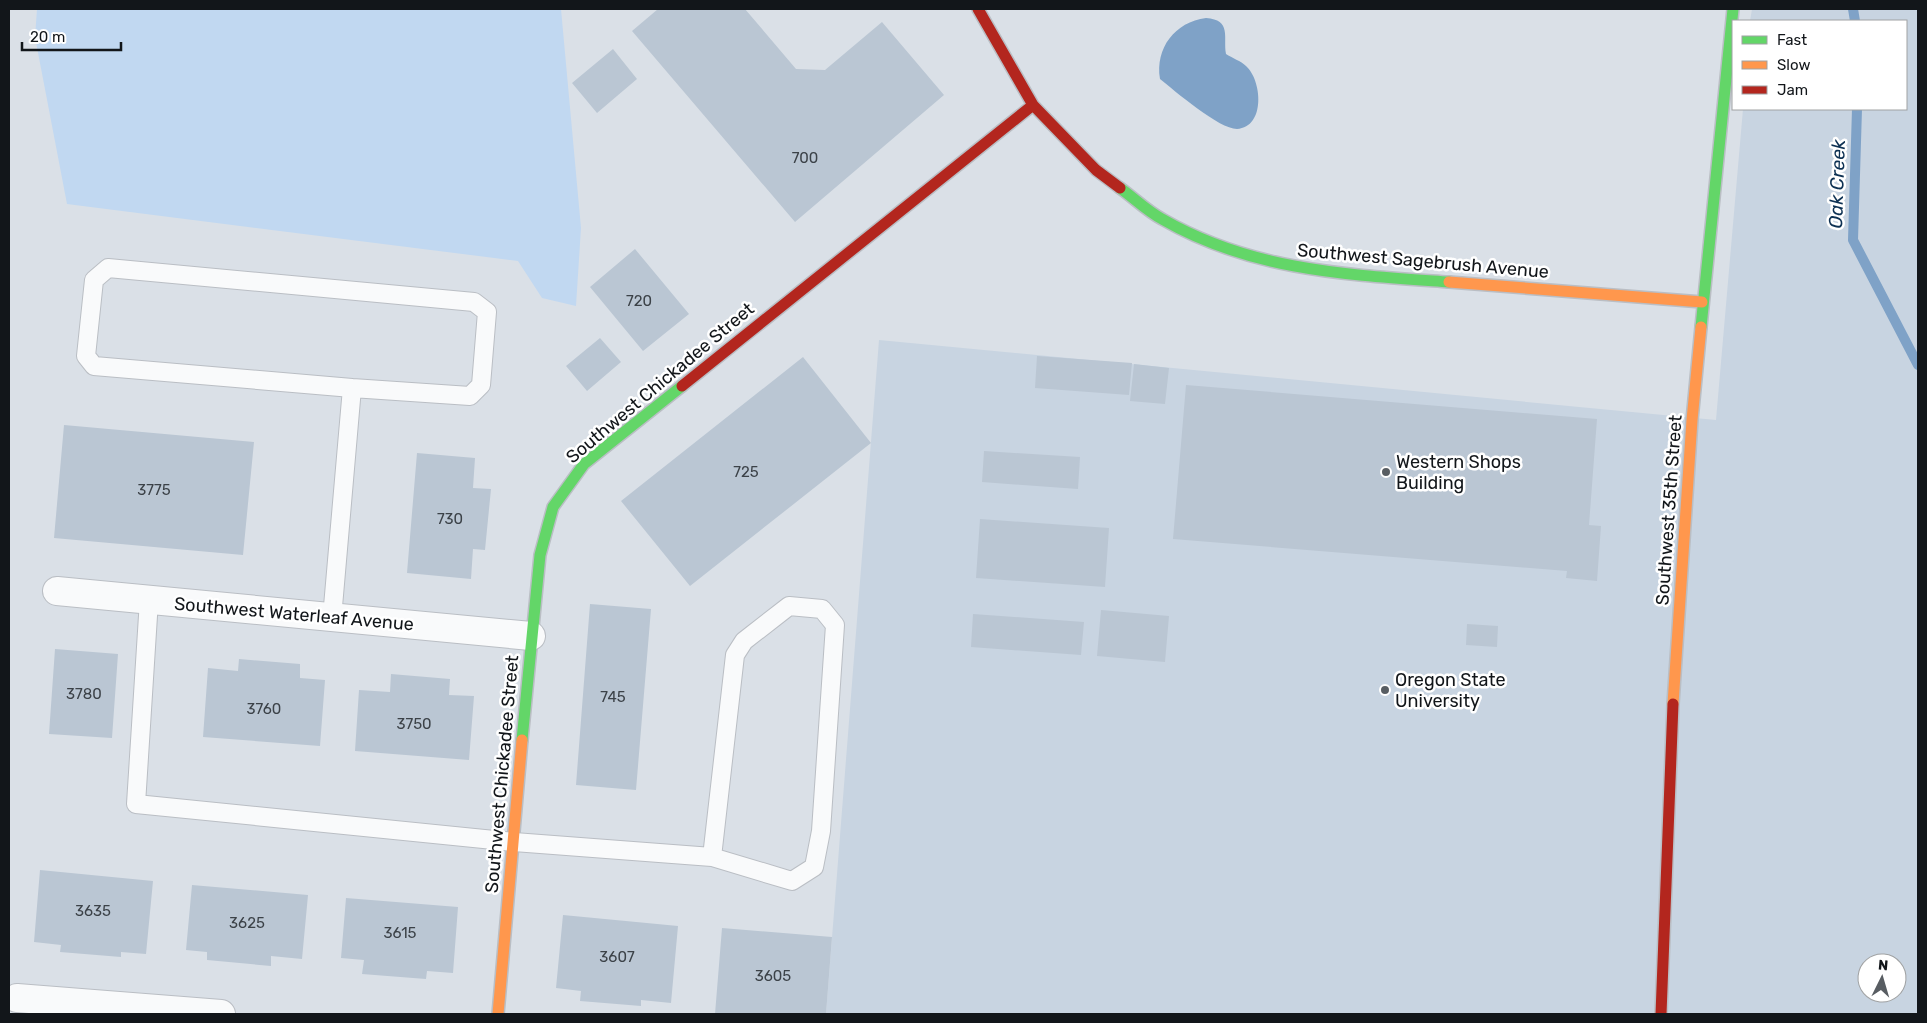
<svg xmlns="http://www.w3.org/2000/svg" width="1927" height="1023" font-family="Rubik,sans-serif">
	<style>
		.built { fill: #c8d4e1; fill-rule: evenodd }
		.green { fill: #c1d8f1 }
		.water { fill: #7fa2c7 }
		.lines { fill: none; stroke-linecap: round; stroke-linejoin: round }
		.stream { stroke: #7fa2c7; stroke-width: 10 }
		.building { fill: #bac6d3 }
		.lane-casing { stroke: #babec4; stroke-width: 20 }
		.street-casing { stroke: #babec4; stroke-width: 30 }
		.fast-casing { stroke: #babec4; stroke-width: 14 }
		.slow-casing { stroke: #babec4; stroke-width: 14 }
		.jam-casing { stroke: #babec4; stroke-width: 14 }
		.lane { stroke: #f9fafb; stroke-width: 18 }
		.street { stroke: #f9fafb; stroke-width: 28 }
		.fast { stroke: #63d668; stroke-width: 11 }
		.slow { stroke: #ff974d; stroke-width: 11 }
		.jam { stroke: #b3261e; stroke-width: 11 }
		.poi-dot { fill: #585d62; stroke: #fff; stroke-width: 2 }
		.labels { text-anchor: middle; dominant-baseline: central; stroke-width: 5; stroke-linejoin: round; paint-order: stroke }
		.number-label { font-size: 15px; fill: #3c4248 }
		.street-label { font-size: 18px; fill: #12161a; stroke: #fff }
		.poi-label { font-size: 18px; fill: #12161a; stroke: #fff; text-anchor: start }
		.water-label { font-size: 19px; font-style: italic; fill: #0d3153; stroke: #fff }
	</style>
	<rect width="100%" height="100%" fill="#dae0e7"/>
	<path class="built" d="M 1752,9 L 1918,9 L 1918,1014 L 826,1014 L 879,340 L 1716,420 L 1743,109 L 1906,109 L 1906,21 L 1750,21 ZM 1867,963 L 1897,963 L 1897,993 L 1867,993 Z"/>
	<path class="green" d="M 37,9 L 561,9 L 581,228 L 576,306 L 542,298 L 518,261 L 67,204 L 35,37 Z"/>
	<path class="water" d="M 1206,18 C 1232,20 1223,37 1226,54 C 1232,58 1241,61 1246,66 C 1262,80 1266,127 1237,129 C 1219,129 1175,91 1160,79 C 1155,48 1175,22 1206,18 Z"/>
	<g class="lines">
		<path class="stream" d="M 1853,9 L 1855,21
			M 1857,109 L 1853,240 L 1918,365"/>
	</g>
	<path class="building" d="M 658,9 L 745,9 L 796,69 L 825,70 L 882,22 L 944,95 L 795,222 L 632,31 Z
		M 613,49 L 637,79 L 597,113 L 572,83 Z
		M 635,249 L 689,314 L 643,351 L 590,287 Z
		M 600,338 L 621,362 L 587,391 L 566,366 Z
		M 1037,356 L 1132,363 L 1129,395 L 1035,388 Z
		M 803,357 L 871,443 L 690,586 L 621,501 Z
		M 1134,364 L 1169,368 L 1165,404 L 1130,401 Z
		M 1186,385 L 1597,419 L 1589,525 L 1601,526 L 1597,581 L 1566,578 L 1567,571 L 1173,539 Z
		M 64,425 L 254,442 L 243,555 L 54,538 Z
		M 984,451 L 1080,457 L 1078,489 L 982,482 Z
		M 417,453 L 475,458 L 473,488 L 491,489 L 485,550 L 473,549 L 471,579 L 407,573 Z
		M 980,519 L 1109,528 L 1105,587 L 976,578 Z
		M 590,604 L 651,609 L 636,790 L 576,785 Z
		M 1101,610 L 1169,616 L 1165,662 L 1097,656 Z
		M 973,614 L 1084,622 L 1081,655 L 971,647 Z
		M 1467,624 L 1498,626 L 1497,647 L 1466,645 Z
		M 55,649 L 118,654 L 112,738 L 49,734 Z
		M 239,659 L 300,664 L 300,678 L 325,680 L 320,746 L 203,737 L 208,668 L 238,671 Z
		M 391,674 L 450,679 L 449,695 L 474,696 L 469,760 L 355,751 L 359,690 L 390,692 Z
		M 40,870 L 153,881 L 146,954 L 121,952 L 121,957 L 60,952 L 61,945 L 34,942 Z
		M 192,885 L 308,895 L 302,959 L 271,956 L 271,966 L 207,960 L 207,952 L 186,950 Z
		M 346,898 L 458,907 L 453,973 L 427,971 L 426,979 L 362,974 L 364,960 L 341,958 Z
		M 563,915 L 678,926 L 671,1003 L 641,1000 L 641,1006 L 580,1001 L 581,991 L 556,988 Z
		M 722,928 L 832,937 L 826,1014 L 715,1014 Z"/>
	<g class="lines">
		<defs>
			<path id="lane" d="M 149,600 L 136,804 L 514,842 L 712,857 L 792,881 L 814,867 L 821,831 L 835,625 L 822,609 L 789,606 L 744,641 L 735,655 L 712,857
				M 332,618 L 352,388 L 94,366 L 86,356 L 94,280 L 108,268 L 474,302 L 487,312 L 481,385 L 470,396 L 352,388"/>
			<path id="street" d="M 57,591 L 531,636
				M 17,998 L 221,1014"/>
			<path id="fast" d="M 1120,188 C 1134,198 1147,211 1162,219 C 1252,271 1349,275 1449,282
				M 1701,327 L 1733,9
				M 522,740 L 540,555 L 553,507 L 584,464 L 682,386"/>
			<path id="slow" d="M 1449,282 L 1702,302
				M 1673,704 L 1692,420 L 1701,327
				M 498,1014 L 522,740"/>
			<path id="jam" d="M 978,9 L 1033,105 L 1096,170 L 1120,188
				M 682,386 L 1033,105
				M 1661,1014 L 1673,704"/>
		</defs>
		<use href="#lane" class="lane-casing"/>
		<use href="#street" class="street-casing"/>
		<use href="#fast" class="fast-casing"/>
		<use href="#slow" class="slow-casing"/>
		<use href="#jam" class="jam-casing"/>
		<use href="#lane" class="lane"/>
		<use href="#street" class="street"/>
		<use href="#fast" class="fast"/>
		<use href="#slow" class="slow"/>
		<use href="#jam" class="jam"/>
	</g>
	<g class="poi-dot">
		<circle cx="1386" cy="472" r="5"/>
		<circle cx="1385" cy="690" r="5"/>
	</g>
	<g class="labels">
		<g class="number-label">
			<text x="805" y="158">700</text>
			<text x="639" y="301">720</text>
			<text x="746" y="472">725</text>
			<text x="154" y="490">3775</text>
			<text x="450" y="519">730</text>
			<text x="84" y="694">3780</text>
			<text x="613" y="697">745</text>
			<text x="264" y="709">3760</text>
			<text x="414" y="724">3750</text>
			<text x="93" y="911">3635</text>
			<text x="247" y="923">3625</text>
			<text x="400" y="933">3615</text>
			<text x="617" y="957">3607</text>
			<text x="773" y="976">3605</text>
		</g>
		<g class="street-label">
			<text transform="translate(1423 261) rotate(5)">Southwest Sagebrush Avenue</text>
			<text transform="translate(660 383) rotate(-40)">Southwest Chickadee Street</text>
			<text transform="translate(1669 510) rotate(-86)">Southwest 35th Street</text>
			<text transform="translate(294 614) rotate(5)">Southwest Waterleaf Avenue</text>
			<text transform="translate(502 774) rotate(-85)">Southwest Chickadee Street</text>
		</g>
		<g class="poi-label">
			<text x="1396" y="462">Western Shops<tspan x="1396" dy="21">Building</tspan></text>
			<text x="1395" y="680">Oregon State<tspan x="1395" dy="21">University</tspan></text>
		</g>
		<g class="water-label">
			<text transform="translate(1837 184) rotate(-88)">Oak Creek</text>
		</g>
	</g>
	<rect width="1927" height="1023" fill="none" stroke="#12161a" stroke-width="20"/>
	<rect x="1732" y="20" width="175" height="90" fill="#ffffff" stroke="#a0a2a3"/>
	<rect x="1742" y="36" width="25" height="8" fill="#63d668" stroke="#a0a2a3"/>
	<text x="1777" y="45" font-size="15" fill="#12161a">Fast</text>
	<rect x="1742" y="61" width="25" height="8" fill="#ff974d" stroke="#a0a2a3"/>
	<text x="1777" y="70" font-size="15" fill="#12161a">Slow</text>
	<rect x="1742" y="86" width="25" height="8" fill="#b3261e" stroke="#a0a2a3"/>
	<text x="1777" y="95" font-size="15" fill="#12161a">Jam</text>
	<g transform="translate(1882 978) rotate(5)"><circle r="24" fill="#ffffff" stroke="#a0a2a3"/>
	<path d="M0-4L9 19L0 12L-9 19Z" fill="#585d62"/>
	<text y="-8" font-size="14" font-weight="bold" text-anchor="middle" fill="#12161a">N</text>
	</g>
	<path d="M22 42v8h99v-8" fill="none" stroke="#12161a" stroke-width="2.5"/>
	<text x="30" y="42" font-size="15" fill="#12161a" stroke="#ffffff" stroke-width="4" paint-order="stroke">20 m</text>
</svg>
